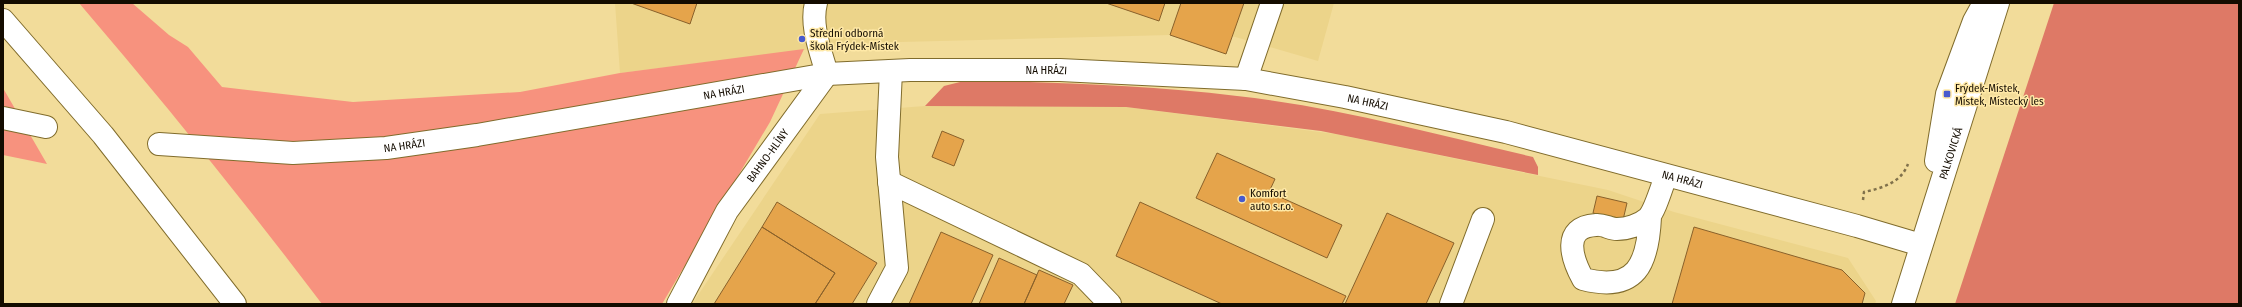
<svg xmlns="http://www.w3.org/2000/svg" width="2242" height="307" font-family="'Fira Sans Condensed',sans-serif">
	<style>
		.built { fill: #ecd48a }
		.green { fill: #f7927e }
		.forest { fill: #de7966 }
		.building { fill: #e5a44b; stroke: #89612b }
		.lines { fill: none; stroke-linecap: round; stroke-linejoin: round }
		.minor-casing { stroke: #806c2c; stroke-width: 24 }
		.path { stroke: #80714b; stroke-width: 2.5; stroke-dasharray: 3 3; stroke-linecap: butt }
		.minor { stroke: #fff; stroke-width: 22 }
		.poi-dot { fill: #485ace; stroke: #ffe9a7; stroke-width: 1.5 }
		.labels { text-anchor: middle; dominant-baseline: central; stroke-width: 3; stroke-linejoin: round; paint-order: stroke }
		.poi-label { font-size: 11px; fill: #140c00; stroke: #ffe9a7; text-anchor: start }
		.street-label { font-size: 11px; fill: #140c00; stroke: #ffe9a7 }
	</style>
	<rect width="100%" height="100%" fill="#f2dc9a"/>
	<path class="built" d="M 615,3 L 1334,3 L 1318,61 L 1232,36 L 1226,54 L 1170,35 L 861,43 L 620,73 Z
		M 925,106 L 1126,107 L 1335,134 L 1608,190 L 1674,212 L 1848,258 L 1876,301 L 1875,304 L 692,304 L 820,114 Z"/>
	<path class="green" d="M 79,3 L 132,3 L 169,35 L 188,47 L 222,87 L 353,102 L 520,92 L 620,73 L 804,49 L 770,122 L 662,304 L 322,304 C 244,201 163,101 79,3 Z
		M 3,88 L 47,164 L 3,155 Z"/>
	<path class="forest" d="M 2054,3 L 2239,3 L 2239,304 L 1955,304 Z
		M 968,80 C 1057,83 1147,85 1237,96 C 1337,107 1435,134 1533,157 L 1538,167 L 1538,175 L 1321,131 L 1126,107 L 925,106 L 944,86 Z"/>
	<path class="building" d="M 631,3 L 697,3 L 690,24 Z
		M 1106,3 L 1165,3 L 1159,21 Z
		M 1181,3 L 1244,3 L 1226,54 L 1170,35 Z
		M 942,131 L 964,140 L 954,166 L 932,157 Z
		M 1217,153 L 1275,179 L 1269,192 L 1342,225 L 1327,258 L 1196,198 Z
		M 1597,196 L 1627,203 L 1623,220 L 1593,213 Z
		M 777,202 L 877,263 L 852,304 L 815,304 L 835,273 L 762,227 Z
		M 1140,202 L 1346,296 L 1342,304 L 1222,304 L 1116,256 Z
		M 1387,213 L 1454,243 L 1426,304 L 1345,304 Z
		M 762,227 L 835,273 L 815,304 L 714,304 Z
		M 1694,227 L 1842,270 L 1865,293 L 1862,304 L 1672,304 Z
		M 941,232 L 993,255 L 971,304 L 909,304 Z
		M 999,258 L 1037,275 L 1024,304 L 979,304 Z
		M 1039,270 L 1073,285 L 1064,304 L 1024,304 Z"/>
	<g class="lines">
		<defs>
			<g id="minor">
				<path d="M 3,20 L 103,135 L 235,304"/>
				<path d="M 1246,79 L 1272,3"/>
				<path d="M 3,118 L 46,127"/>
				<path id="s1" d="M 159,144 L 293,153 L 386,148 L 477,135 L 827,74 L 910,70 L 1060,70 L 1246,79 L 1345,97 L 1506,132 L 1857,226 L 1921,245"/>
				<path d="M 1936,161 L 1947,94 L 1974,21 L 1984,3"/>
				<path d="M 889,182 L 1081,274 L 1110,304"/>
				<path d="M 1650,217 C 1648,263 1637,293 1583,279 C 1572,259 1561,227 1596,225 C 1603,224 1610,229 1617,229 C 1627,229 1640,225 1648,218 C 1655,211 1662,186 1666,176"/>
				<path id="s2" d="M 678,304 L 727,211 L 827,74 C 821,52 810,26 816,3"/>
				<path d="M 878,304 L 897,268 L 887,157 L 891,71"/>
				<path d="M 1451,304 L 1483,219"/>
				<path id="s3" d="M 1903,304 L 1998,3"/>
			</g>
		</defs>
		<use href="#minor" class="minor-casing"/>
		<path class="path" d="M 1863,200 L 1864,192 C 1882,188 1901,183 1908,164"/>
		<use href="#minor" class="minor"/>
	</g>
	<g class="poi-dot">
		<circle cx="802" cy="39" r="4"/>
		<rect x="1943" y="90" width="8" height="8" rx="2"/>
		<circle cx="1242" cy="199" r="4"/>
	</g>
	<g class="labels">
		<g class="poi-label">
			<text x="810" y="33">Střední odborná<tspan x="810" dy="13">škola Frýdek-Místek</tspan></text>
			<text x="1955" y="88">Frýdek-Místek,<tspan x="1955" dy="13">Místek, Místecký les</tspan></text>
			<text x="1250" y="193">Komfort<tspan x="1250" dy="13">auto s.r.o.</tspan></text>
		</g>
		<g class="street-label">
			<text stroke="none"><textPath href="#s1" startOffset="894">NA HRÁZI</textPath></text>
			<text stroke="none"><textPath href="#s1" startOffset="570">NA HRÁZI</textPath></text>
			<text stroke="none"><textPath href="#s1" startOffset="1218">NA HRÁZI</textPath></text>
			<text stroke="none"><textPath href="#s1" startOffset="246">NA HRÁZI</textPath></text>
			<text stroke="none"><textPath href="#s3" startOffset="158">PALKOVICKÁ</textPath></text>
			<text stroke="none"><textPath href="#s2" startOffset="174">BAHNO-HLÍNY</textPath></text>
			<text stroke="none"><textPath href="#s1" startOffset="1542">NA HRÁZI</textPath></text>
		</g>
	</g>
	<rect width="2242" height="307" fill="none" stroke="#140c00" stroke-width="8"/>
</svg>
